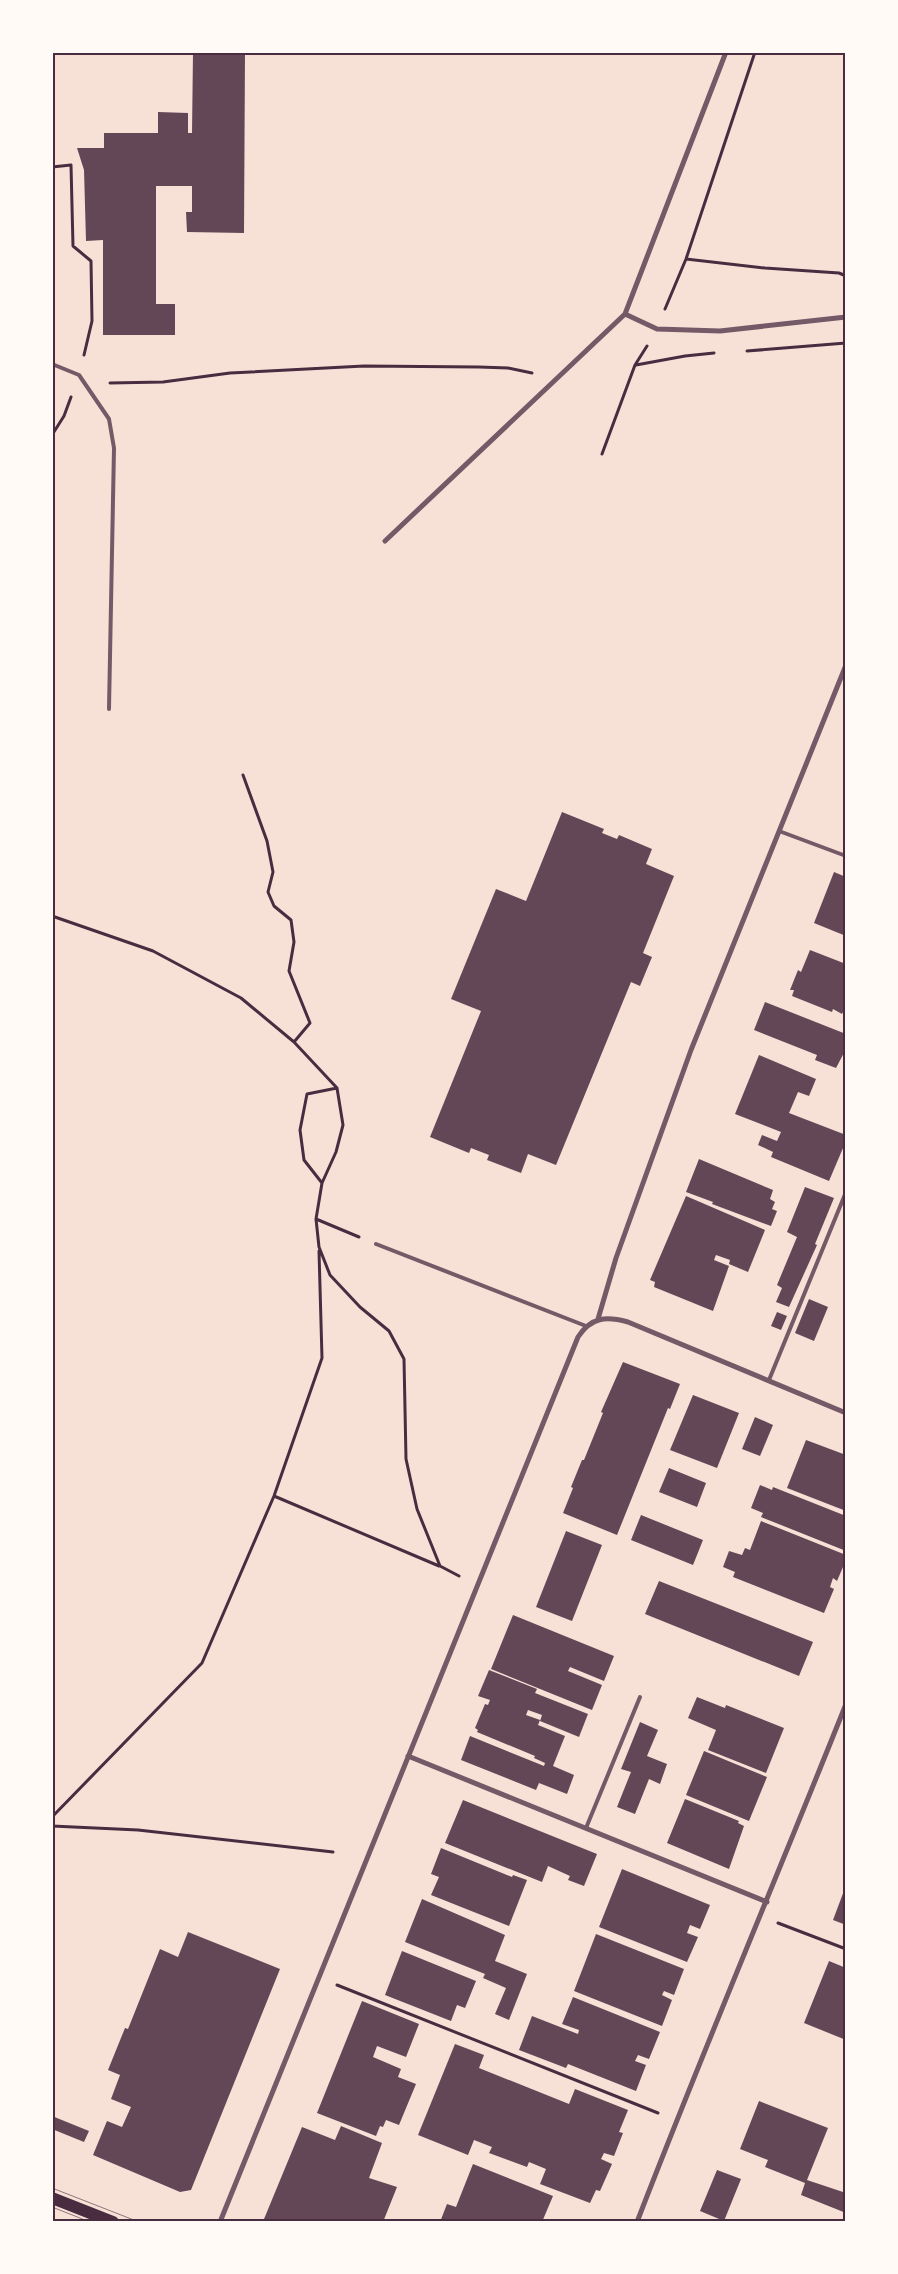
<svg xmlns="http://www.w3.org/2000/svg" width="898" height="2274" font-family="Cabin,sans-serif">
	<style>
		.building { fill: #644757 }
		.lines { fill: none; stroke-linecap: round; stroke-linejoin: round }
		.path { stroke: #4a2c40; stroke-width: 3 }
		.service { stroke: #755966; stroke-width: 4 }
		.minor { stroke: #755966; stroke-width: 5 }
		.primary { stroke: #4a2c40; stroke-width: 12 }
		.tram { stroke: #8f747c; stroke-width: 1 }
		.neatline { fill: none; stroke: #4a2c40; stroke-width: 2 }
	</style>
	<rect width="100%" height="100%" fill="#f7e1d7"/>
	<path class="building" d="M 193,52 L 245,52 L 244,233 L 187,232 L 186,212 L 192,212 L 192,186 L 156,186 L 156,304 L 175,304 L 175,335 L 103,335 L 103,240 L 86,241 L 84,170 L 77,148 L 104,148 L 104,133 L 158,133 L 158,112 L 188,113 L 188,133 L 192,133 Z
		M 562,812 L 604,829 L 602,833 L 617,839 L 619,835 L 652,849 L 646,864 L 674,876 L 643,953 L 652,957 L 640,986 L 631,982 L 556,1165 L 528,1154 L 521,1173 L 487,1160 L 489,1155 L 471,1148 L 469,1153 L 430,1137 L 481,1011 L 451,999 L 496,889 L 526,901 Z
		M 834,872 L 846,877 L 846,936 L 814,923 Z
		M 810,950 L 846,964 L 846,1006 L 842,1014 L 833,1009 L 832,1012 L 792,996 L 794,990 L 790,990 L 798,970 L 801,972 Z
		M 765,1002 L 846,1034 L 846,1049 L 836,1068 L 815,1060 L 817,1055 L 754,1030 Z
		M 759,1055 L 816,1079 L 809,1096 L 798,1092 L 789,1113 L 846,1135 L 846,1141 L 829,1181 L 771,1157 L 773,1152 L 758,1145 L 762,1135 L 777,1141 L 781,1132 L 735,1114 Z
		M 699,1159 L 773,1190 L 770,1199 L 775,1202 L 772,1209 L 777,1211 L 771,1226 L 712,1204 L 713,1202 L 686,1192 Z
		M 805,1187 L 834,1198 L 815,1244 L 817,1245 L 789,1307 L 776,1302 L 782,1288 L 777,1285 L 797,1237 L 787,1232 Z
		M 686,1196 L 765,1230 L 748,1272 L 729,1264 L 730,1260 L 716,1255 L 714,1260 L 729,1266 L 713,1311 L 654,1287 L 655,1282 L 650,1280 Z
		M 809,1299 L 828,1307 L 814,1341 L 795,1333 Z
		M 777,1312 L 787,1316 L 781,1330 L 771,1326 Z
		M 623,1362 L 680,1384 L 670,1409 L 668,1408 L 617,1535 L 563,1513 L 573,1488 L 571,1487 L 582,1460 L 584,1460 L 603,1413 L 601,1412 Z
		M 693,1395 L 739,1413 L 717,1468 L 670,1450 Z
		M 755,1417 L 773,1425 L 760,1456 L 742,1449 Z
		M 806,1440 L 846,1455 L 846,1511 L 787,1488 Z
		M 669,1468 L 706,1483 L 697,1507 L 659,1492 Z
		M 760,1485 L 772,1490 L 773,1487 L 846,1516 L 846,1551 L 761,1517 L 763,1513 L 751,1508 Z
		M 641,1515 L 703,1540 L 693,1565 L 631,1540 Z
		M 761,1521 L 846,1555 L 846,1560 L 837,1581 L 833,1578 L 830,1587 L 834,1589 L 824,1613 L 733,1577 L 735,1572 L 723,1567 L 729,1551 L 742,1555 L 745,1548 L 750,1550 Z
		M 566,1531 L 602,1545 L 572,1621 L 536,1607 Z
		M 659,1581 L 813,1642 L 799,1676 L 645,1614 Z
		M 513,1615 L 614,1656 L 604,1681 L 570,1667 L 568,1671 L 602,1685 L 592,1710 L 491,1669 Z
		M 489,1670 L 537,1689 L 535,1693 L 588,1714 L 579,1737 L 540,1721 L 542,1715 L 528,1710 L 526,1715 L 540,1720 L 538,1725 L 565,1736 L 553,1766 L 574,1775 L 567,1794 L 539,1783 L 536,1790 L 461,1760 L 470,1736 L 544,1766 L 545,1763 L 534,1758 L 535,1756 L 477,1732 L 478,1730 L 475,1728 L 485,1704 L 488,1705 L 490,1700 L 478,1696 Z
		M 697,1697 L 725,1708 L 726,1705 L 784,1728 L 766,1773 L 708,1750 L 716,1730 L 688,1718 Z
		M 640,1722 L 658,1730 L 647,1756 L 667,1764 L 660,1784 L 649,1779 L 635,1814 L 617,1807 L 631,1772 L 621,1769 Z
		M 704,1751 L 767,1777 L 749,1821 L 686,1795 Z
		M 685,1799 L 739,1821 L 738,1823 L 744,1826 L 729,1869 L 667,1843 Z
		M 463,1800 L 597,1854 L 584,1886 L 568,1880 L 570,1876 L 548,1866 L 542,1882 L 445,1843 Z
		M 441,1848 L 512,1877 L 513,1875 L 527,1880 L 509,1926 L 431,1895 L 439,1877 L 431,1874 Z
		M 622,1869 L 710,1905 L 700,1929 L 690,1925 L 687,1933 L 698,1937 L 687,1962 L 599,1927 Z
		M 845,1888 L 846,1888 L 846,1925 L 833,1920 Z
		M 422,1899 L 505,1935 L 495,1961 L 527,1974 L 509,2020 L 495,2014 L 506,1988 L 483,1978 L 485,1974 L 405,1942 Z
		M 188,1932 L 280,1969 L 191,2190 L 180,2192 L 93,2155 L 107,2121 L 122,2127 L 131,2107 L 111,2099 L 120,2075 L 108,2070 L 125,2028 L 128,2029 L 160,1949 L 178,1957 Z
		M 596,1934 L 684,1969 L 674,1995 L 664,1991 L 662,1995 L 672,2000 L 662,2026 L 574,1991 Z
		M 402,1951 L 476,1981 L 465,2008 L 457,2005 L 451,2021 L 385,1995 Z
		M 829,1961 L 846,1968 L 846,2040 L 804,2023 Z
		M 573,1997 L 660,2032 L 649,2059 L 638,2055 L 635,2061 L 646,2065 L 636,2091 L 568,2064 L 566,2068 L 519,2050 L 532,2016 L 578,2034 L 579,2030 L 562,2024 Z
		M 362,2001 L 419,2024 L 406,2057 L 377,2046 L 373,2057 L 401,2069 L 398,2077 L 416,2084 L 399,2125 L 386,2120 L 383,2127 L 380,2126 L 376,2136 L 317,2113 Z
		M 455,2044 L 484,2055 L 479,2068 L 569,2104 L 575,2089 L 628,2110 L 619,2132 L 623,2133 L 614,2156 L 604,2153 L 601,2159 L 612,2164 L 600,2191 L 596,2190 L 590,2203 L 540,2184 L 546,2169 L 529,2162 L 527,2167 L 489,2153 L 492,2147 L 474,2140 L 468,2155 L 418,2135 Z
		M 759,2101 L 828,2128 L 807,2180 L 846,2193 L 846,2213 L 801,2195 L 805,2183 L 765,2167 L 768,2160 L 740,2149 Z
		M 52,2116 L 89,2131 L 84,2142 L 52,2129 Z
		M 341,2126 L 382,2143 L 369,2178 L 397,2187 L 383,2222 L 271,2222 L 264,2219 L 302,2127 L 335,2140 Z
		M 473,2164 L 553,2196 L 542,2222 L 440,2222 L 447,2204 L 456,2207 Z
		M 717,2170 L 741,2179 L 724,2221 L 700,2211 Z"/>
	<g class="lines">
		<path class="path" d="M 52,167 L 71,165 L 73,246 L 91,261 L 92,321 L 84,355
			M 686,259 L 765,268 L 839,273 L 846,276
			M 665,309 L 686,259 L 755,52
			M 747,351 L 846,343
			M 636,365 L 685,356 L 714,353
			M 110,383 L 163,382 L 230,373 L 364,366 L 479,367 L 508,368 L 532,373
			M 52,435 L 64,416 L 71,397
			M 602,454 L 635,365 L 647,346
			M 243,775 L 267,841 L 273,872 L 268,892 L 274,906 L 291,920 L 294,942 L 289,971 L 310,1023 L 294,1042
			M 52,916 L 153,951 L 241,998 L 294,1042 L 337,1088 L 343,1125 L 336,1152 L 322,1183 L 316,1219 L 319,1247 L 330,1275 L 360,1307 L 389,1331 L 404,1359 L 406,1459 L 417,1509 L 440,1566 L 459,1576
			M 322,1183 L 304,1160 L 300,1130 L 307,1094 L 337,1088
			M 316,1219 L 359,1237
			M 274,1496 L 439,1566
			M 52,1817 L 202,1663 L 274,1496 L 322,1358 L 319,1251
			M 52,1826 L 138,1830 L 333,1852
			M 778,1923 L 846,1949
			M 337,1985 L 658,2113"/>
		<path class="service" d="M 52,364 L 79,375 L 109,419 L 114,448 L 109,709
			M 779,831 L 846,856
			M 376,1244 L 586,1326
			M 769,1380 L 846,1192
			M 586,1828 L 640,1697"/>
		<path class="minor" d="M 625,314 L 657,329 L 720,331 L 846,317
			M 385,541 L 625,314 L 726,52
			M 598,1319 L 616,1258 L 691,1050 L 846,665
			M 408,1756 L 767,1902
			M 220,2222 L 578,1337 C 591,1317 606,1316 628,1322 L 846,1413
			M 637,2222 C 704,2048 777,1877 846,1704"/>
		<path class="primary" d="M 52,2198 L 113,2222"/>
		<path class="tram" d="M 52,2188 L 139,2222
			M 52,2207 L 90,2222"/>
	</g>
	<rect width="898" height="2274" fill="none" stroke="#fffaf5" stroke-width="108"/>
	<rect x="54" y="54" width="790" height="2166" class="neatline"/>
</svg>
